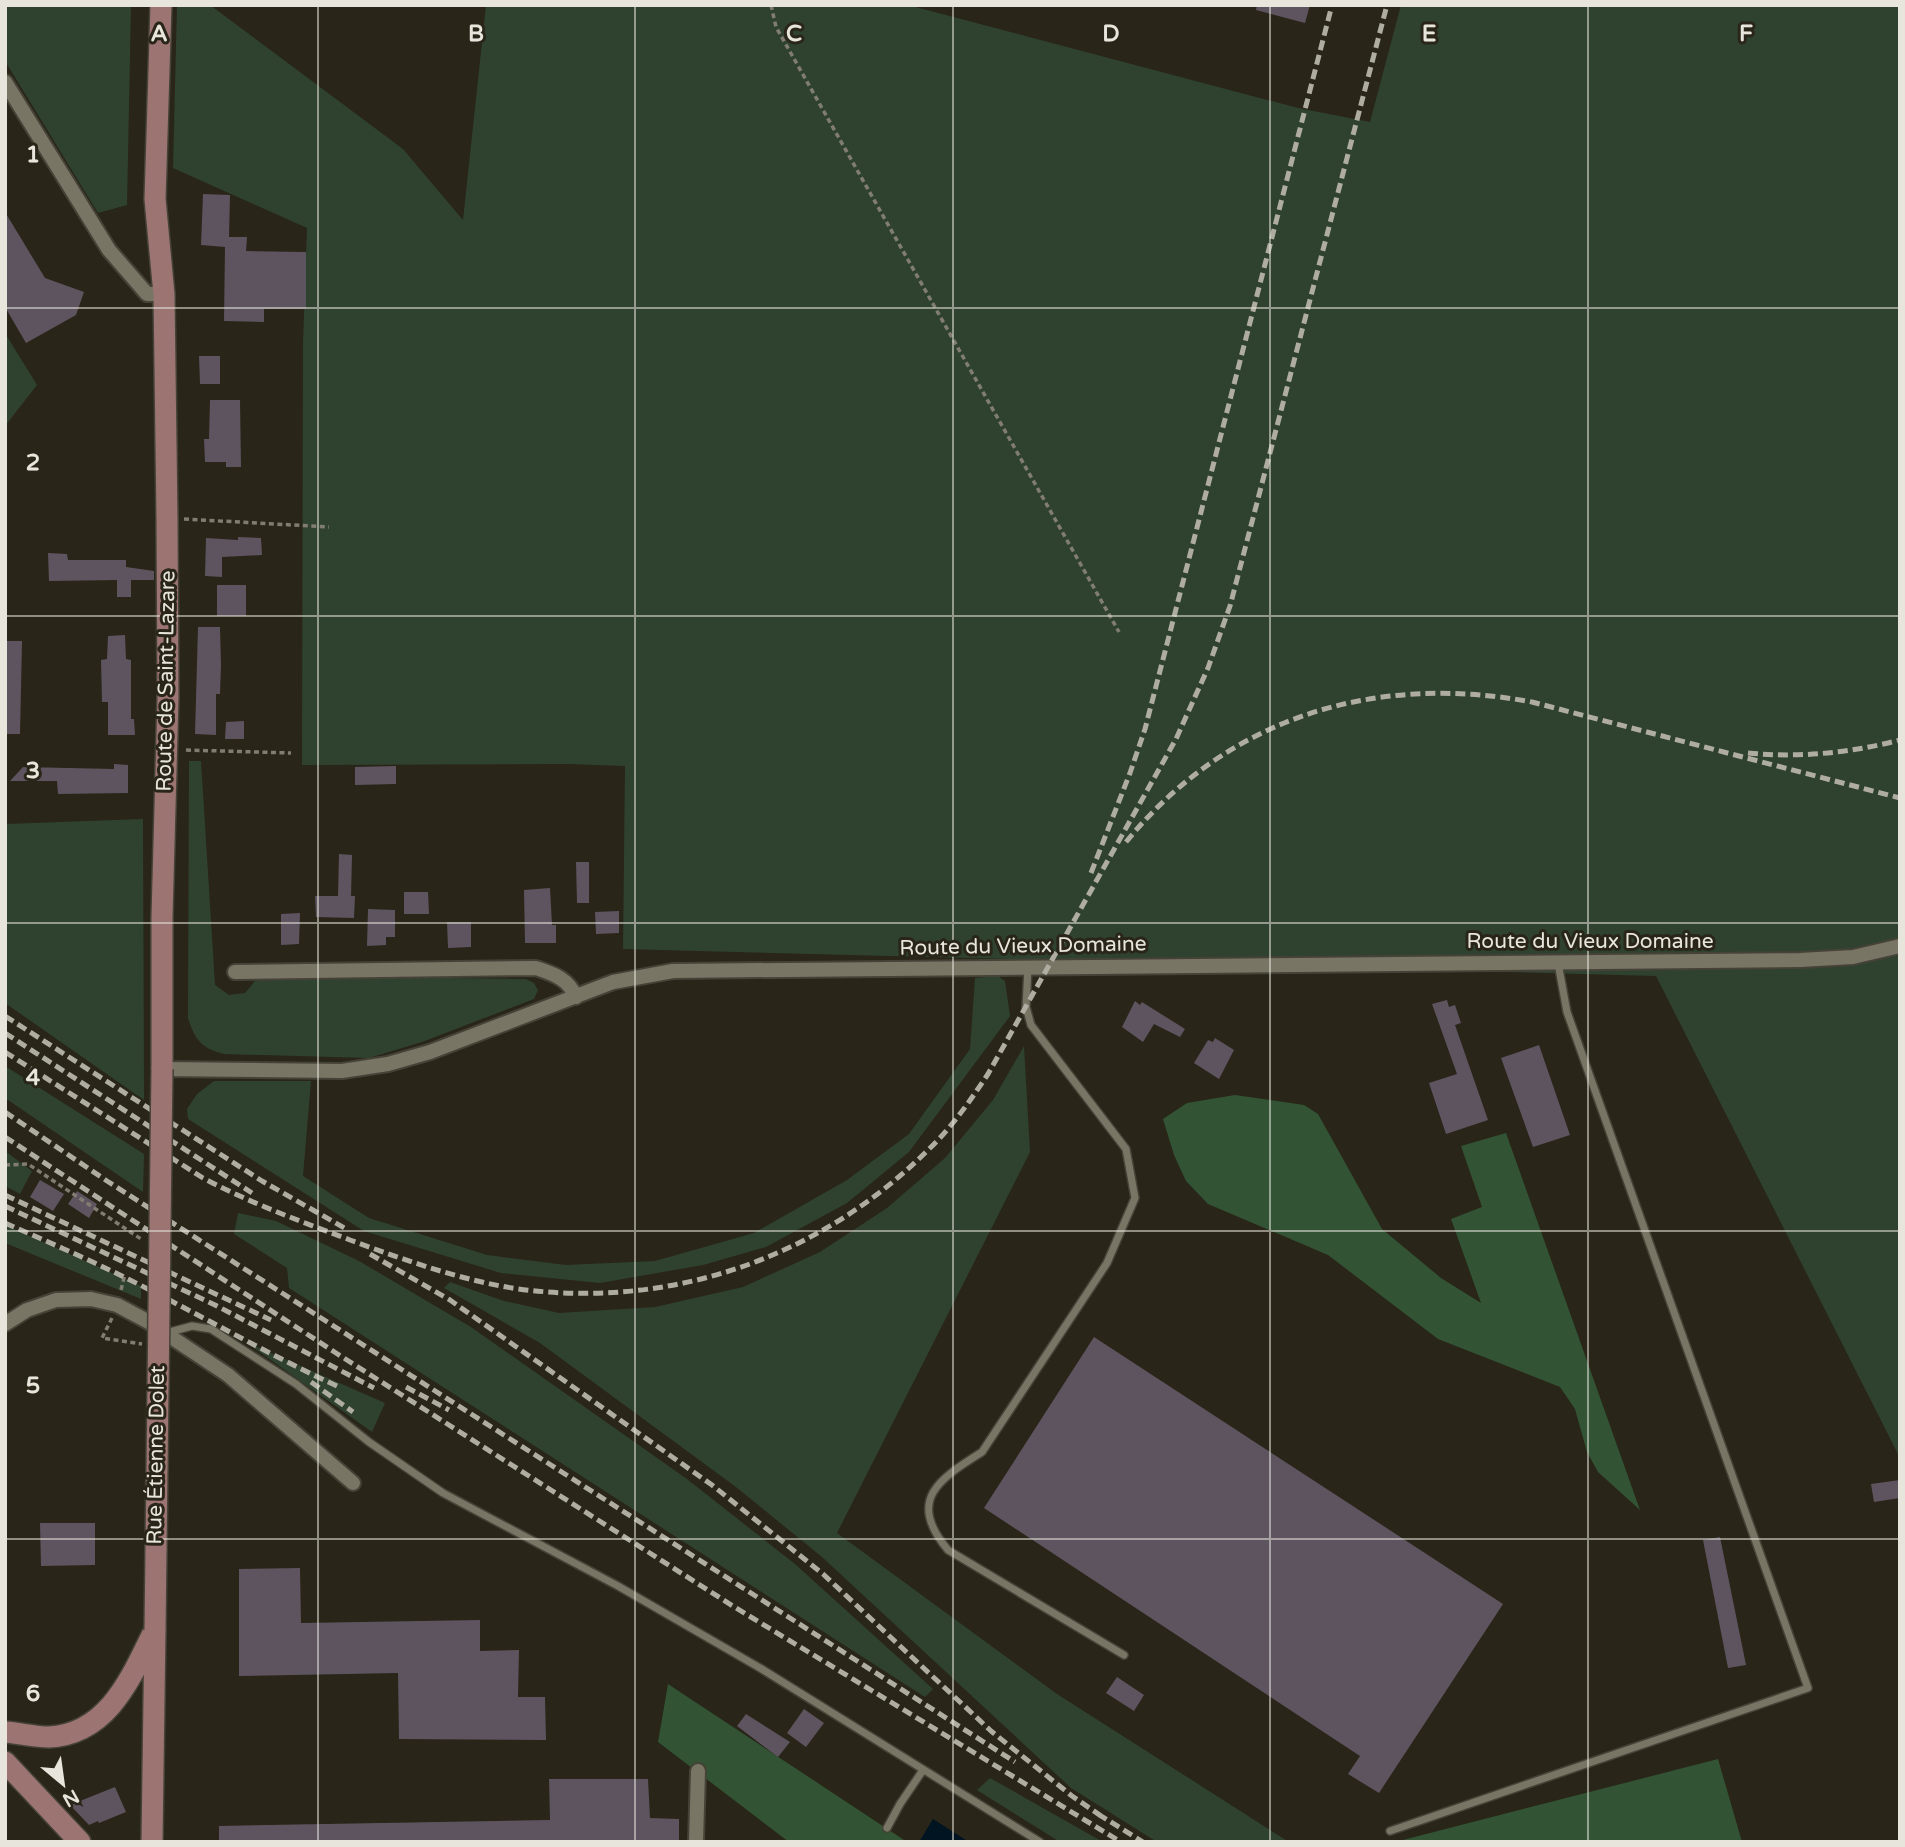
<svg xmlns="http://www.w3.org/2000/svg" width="1905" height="1847" font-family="'Varela Round',sans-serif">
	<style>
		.green { fill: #2f4230 }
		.forest { fill: #325434 }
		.water { fill: #001421 }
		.building { fill: #5e5460 }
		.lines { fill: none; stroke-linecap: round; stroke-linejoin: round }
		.lane-casing { stroke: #454237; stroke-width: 10 }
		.street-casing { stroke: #454237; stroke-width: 18 }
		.secondary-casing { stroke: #454237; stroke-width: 24 }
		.path { stroke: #817d72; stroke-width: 3.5; stroke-dasharray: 5 3.5; stroke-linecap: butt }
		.lane { stroke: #797565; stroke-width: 7 }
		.street { stroke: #797565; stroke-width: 14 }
		.secondary { stroke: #9c7471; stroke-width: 21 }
		.rail { stroke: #afaca2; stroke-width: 5; stroke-dasharray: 10 5; stroke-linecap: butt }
		.secondary-bridge-casing { stroke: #454237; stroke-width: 24; stroke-linecap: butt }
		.secondary-bridge { stroke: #9c7471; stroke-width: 21 }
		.grid { fill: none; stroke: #e8e5dd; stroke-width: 2; stroke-opacity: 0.55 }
		.labels { text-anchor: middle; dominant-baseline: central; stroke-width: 6; stroke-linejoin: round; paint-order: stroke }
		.street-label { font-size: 21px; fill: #e8e5dd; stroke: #292518 }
		.grid-label { font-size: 23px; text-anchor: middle; font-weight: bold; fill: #e8e5dd; stroke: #292518; stroke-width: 6; stroke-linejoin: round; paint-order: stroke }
	</style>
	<rect width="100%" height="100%" fill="#292518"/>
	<path class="green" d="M 5,5 L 131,5 L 127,205 L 98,213 L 5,61 Z
		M 177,5 L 210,5 L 403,149 L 463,220 L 486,5 L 908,5 L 1298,108 L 1370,122 L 1401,5 L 1900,5 L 1900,1458 L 1656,976 L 623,949 L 625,766 L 569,764 L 302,765 L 303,344 L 307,228 L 173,168 Z
		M 5,333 L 37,385 L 5,426 Z
		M 189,761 L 201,761 L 215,985 L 229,995 L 245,993 L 255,981 L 277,976 L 526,979 L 534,983 L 538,990 L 534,999 L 422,1042 L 369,1058 L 224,1054 C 201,1048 195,1040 188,1018 Z
		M 143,819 L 144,1092 L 144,1100 L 5,1003 L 5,824 Z
		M 998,976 L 1005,981 L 1010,1016 L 909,1152 L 847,1203 L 766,1247 L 703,1265 L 600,1283 L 501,1273 L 364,1231 L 188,1119 L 187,1109 L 197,1094 L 214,1081 L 311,1081 L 303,1176 L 369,1218 L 487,1255 L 566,1265 L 655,1261 L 754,1233 L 847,1180 L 909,1134 L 970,1049 L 975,978 Z
		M 1024,1046 L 1030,1152 L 837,1533 L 1057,1694 L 1289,1842 L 1157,1842 L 1071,1788 L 822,1557 L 736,1487 L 540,1343 L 444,1288 L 450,1282 L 504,1301 L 559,1313 L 655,1307 L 743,1287 L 820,1252 L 887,1208 L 945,1158 L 993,1100 Z
		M 5,1066 L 144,1154 L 143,1192 L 5,1098 Z
		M 5,1151 L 32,1171 L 20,1194 L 5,1186 Z
		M 238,1213 L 276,1221 L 359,1261 L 471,1327 L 687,1479 L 795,1564 L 933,1689 L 925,1697 L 289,1288 L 287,1268 L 234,1234 Z
		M 5,1225 L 141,1286 L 141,1299 L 5,1243 Z
		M 244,1341 L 385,1403 L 372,1432 Z
		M 990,1778 L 1103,1842 L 1060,1842 L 977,1790 Z"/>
	<path class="forest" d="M 1235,1095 L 1304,1105 L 1318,1114 L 1382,1229 L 1441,1278 L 1481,1303 L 1451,1219 L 1482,1207 L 1461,1146 L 1506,1133 L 1640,1510 L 1598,1472 L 1587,1452 L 1575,1409 L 1560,1387 L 1438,1339 L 1328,1255 L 1208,1204 L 1186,1181 L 1174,1155 L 1163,1119 L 1187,1103 Z
		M 668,1684 L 907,1842 L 789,1842 L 658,1742 Z
		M 1718,1759 L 1742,1842 L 1395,1842 Z"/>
	<path class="water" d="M 933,1819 L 969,1842 L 919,1842 Z"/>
	<path class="building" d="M 1257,5 L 1310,5 L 1305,23 L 1256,10 Z
		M 203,194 L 230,195 L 229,237 L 247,237 L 246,251 L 306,252 L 306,309 L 264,309 L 264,322 L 224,321 L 225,247 L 201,245 Z
		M 5,212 L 45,278 L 84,292 L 76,315 L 26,343 L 5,307 Z
		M 199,356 L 220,356 L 220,384 L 200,384 Z
		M 210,400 L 240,400 L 241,467 L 226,467 L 226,462 L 205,462 L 204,439 L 209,439 Z
		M 238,537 L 261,538 L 262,555 L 222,557 L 222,577 L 205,576 L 206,538 L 238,540 Z
		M 48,553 L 67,554 L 68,560 L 126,560 L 126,567 L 154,571 L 154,580 L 131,580 L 131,597 L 117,597 L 117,580 L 49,581 Z
		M 217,585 L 246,585 L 246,616 L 217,616 Z
		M 198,627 L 220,627 L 221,665 L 220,694 L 216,694 L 216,735 L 195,734 Z
		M 125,635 L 126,659 L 131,660 L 131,719 L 134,719 L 135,735 L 108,735 L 108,702 L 102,702 L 101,660 L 107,659 L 108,636 Z
		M 5,641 L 22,641 L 20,734 L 5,734 Z
		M 244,721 L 244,739 L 225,739 L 226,722 Z
		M 114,764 L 128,765 L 128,793 L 58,794 L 57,781 L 10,781 L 23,767 L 114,769 Z
		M 396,766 L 396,784 L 355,785 L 355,767 Z
		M 339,854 L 352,855 L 351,896 L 355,896 L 354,918 L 316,917 L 315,896 L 338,896 Z
		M 576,862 L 589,862 L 589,903 L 577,903 Z
		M 550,888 L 552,925 L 556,925 L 556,943 L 525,943 L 524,890 Z
		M 404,892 L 428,892 L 429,914 L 404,914 Z
		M 368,909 L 395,910 L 395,937 L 386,937 L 386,945 L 367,946 Z
		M 619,911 L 619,933 L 596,934 L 595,912 Z
		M 300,913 L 299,944 L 281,945 L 281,914 Z
		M 447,922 L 471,922 L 471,947 L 448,948 Z
		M 1447,1000 L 1449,1007 L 1455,1005 L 1461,1023 L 1455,1025 L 1488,1120 L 1446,1134 L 1429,1083 L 1457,1074 L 1432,1004 Z
		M 1135,1001 L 1140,1005 L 1142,1002 L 1185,1029 L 1180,1037 L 1154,1024 L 1143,1042 L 1122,1027 Z
		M 1215,1038 L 1234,1050 L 1219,1079 L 1194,1063 L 1208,1040 L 1213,1042 Z
		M 1539,1045 L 1570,1135 L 1533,1147 L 1501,1058 Z
		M 40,1180 L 64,1194 L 53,1211 L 30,1197 Z
		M 77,1191 L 97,1204 L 89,1218 L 68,1204 Z
		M 1094,1337 L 1503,1604 L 1379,1793 L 1348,1774 L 1360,1756 L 984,1508 Z
		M 1900,1480 L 1900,1498 L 1874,1502 L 1871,1484 Z
		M 40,1523 L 95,1523 L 95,1565 L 41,1566 Z
		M 1720,1537 L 1746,1665 L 1728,1668 L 1703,1540 Z
		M 300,1568 L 301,1623 L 480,1620 L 480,1651 L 519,1650 L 518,1697 L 545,1697 L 546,1740 L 399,1739 L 398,1673 L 239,1676 L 239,1569 Z
		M 1117,1677 L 1144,1695 L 1134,1711 L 1106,1693 Z
		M 804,1709 L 824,1723 L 806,1747 L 787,1733 Z
		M 746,1714 L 790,1742 L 778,1757 L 737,1726 Z
		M 549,1779 L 648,1779 L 650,1818 L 679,1819 L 679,1842 L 219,1842 L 219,1826 L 550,1820 Z
		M 115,1787 L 126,1812 L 99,1823 L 98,1821 L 89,1825 L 70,1805 Z"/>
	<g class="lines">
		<defs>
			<path id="lane" d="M 1028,967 L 1026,1007 L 1031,1025 L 1126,1149 L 1135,1198 L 1107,1263 L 982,1452 C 939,1479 906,1500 948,1550 L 1124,1655
				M 166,1333 L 192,1326 L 211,1329 L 296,1384 L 369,1442 L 443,1493 L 618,1586 L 760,1668 L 1040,1842
				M 887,1828 L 900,1804 L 923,1770
				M 1390,1831 L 1808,1688 L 1567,1012 L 1558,963"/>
			<path id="street" d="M 5,82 L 109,250 L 147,294 L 164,294
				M 235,972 L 536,968 C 553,974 568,978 576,997
				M 162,1069 L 342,1071 L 388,1064 L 430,1052 L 613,982 L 673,971 L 1800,960 L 1853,957 L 1900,946
				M 5,1324 L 27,1310 L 56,1300 L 91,1299 L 117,1305 L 147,1321 L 228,1375 L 353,1483
				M 696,1842 L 698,1771"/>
			<path id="secondary" d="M 161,5 L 155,199 L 164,294 L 167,519 L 168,697 L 162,917 L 162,1069
				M 5,1732 C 19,1733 35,1737 49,1737 C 107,1734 130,1680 152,1635
				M 5,1762 L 80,1842
				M 152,1842 L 155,1630"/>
		</defs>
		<use href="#lane" class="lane-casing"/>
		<use href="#street" class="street-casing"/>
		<use href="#secondary" class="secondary-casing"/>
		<path class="path" d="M 771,5 L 776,27 L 1119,632
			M 184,519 L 329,527
			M 186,750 L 291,753
			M 5,1165 L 28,1164 L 141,1239
			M 121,1290 L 125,1274
			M 112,1318 L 102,1338 L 142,1344"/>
		<use href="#lane" class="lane"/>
		<use href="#street" class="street"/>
		<use href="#secondary" class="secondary"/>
		<path class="rail" d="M 1748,753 C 1799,758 1850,753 1900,740
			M 1126,842 C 1229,716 1375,673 1532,702 L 1900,798
			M 1091,873 L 1130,773 L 1145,729 L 1332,5
			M 5,1016 L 262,1181 L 348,1230
			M 5,1033 L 252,1193
			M 5,1052 L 203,1178 C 250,1203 300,1221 350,1240 C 402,1259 457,1279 512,1288 C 667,1311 819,1259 929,1149 C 952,1127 970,1101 988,1074 L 1176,739 L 1208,668 L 1230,606 L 1387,5
			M 5,1112 L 107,1181 L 1015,1762
			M 5,1137 L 336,1353 L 736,1608 L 1121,1842
			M 5,1195 L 271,1320
			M 5,1206 L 215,1305 L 374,1388
			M 5,1223 C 46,1241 88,1259 128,1279 C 199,1314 267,1354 339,1387
			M 370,1254 L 450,1300 L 712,1485 L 823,1574 L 991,1731 L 1072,1796 L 1104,1818
			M 311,1382 L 353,1412
			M 406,1387 L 449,1410
			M 1098,1814 L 1143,1842"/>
		<defs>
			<path id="secondary-bridge" d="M 155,1630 L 162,1069"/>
		</defs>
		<use href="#secondary-bridge" class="secondary-bridge-casing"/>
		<use href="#secondary-bridge" class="secondary-bridge"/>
	</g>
	<path class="grid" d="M 318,5 L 318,1842M 635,5 L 635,1842M 953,5 L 953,1842M 1270,5 L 1270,1842M 1588,5 L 1588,1842M 5,308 L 1900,308M 5,616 L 1900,616M 5,923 L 1900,923M 5,1231 L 1900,1231M 5,1539 L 1900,1539"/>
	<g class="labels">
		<g class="street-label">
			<text transform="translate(166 681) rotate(-89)">Route de Saint-Lazare</text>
			<text x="1590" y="941">Route du Vieux Domaine</text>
			<text transform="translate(1023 946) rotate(-1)">Route du Vieux Domaine</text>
			<text transform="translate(156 1455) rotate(-89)">Rue Étienne Dolet</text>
		</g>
	</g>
	<g class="grid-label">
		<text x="159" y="41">A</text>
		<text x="476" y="41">B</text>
		<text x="794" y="41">C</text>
		<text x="1111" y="41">D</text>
		<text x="1429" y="41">E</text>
		<text x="1746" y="41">F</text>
		<text x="33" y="162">1</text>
		<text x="33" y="470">2</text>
		<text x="33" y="778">3</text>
		<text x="33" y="1085">4</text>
		<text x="33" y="1393">5</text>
		<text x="33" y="1701">6</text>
	</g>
	<rect width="1905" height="1847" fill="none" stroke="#e8e5dd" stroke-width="14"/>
	<g transform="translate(63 1784) rotate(151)" stroke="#292518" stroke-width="5" paint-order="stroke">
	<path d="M0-5L12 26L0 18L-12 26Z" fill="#e8e5dd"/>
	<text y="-10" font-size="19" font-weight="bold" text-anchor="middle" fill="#e8e5dd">N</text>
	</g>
</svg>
